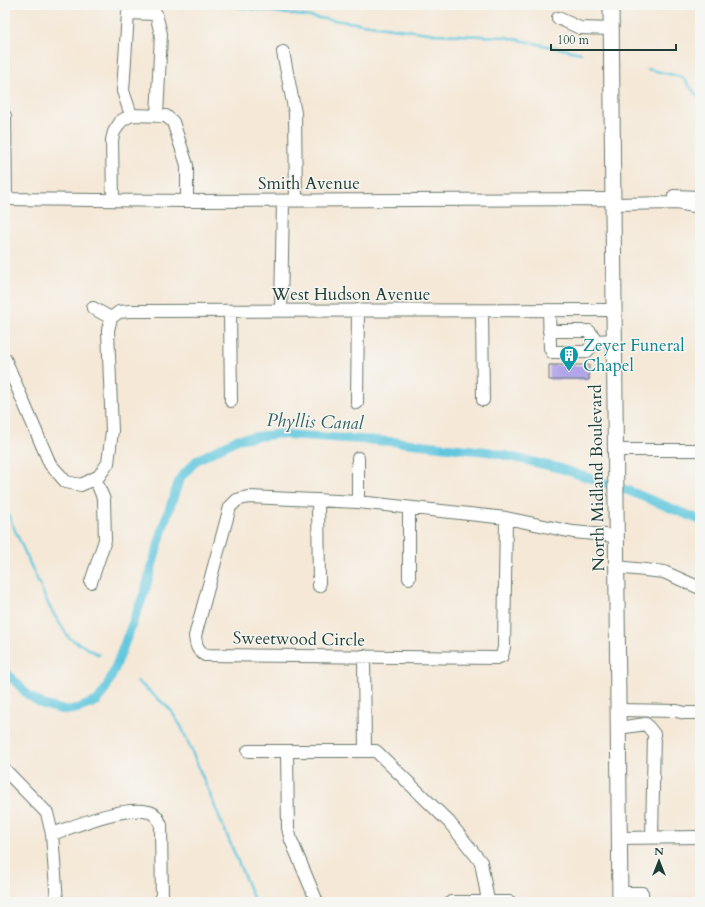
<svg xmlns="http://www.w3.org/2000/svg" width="705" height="907" font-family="Cardo,serif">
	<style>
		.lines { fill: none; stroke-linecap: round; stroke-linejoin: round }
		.stream { stroke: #61c7de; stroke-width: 2.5 }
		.canal { stroke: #61c7de; stroke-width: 9 }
		.building { fill: #b2a5e9 }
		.minor-casing { stroke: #6a796d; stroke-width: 14 }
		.major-casing { stroke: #6a796d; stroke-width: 17 }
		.minor { stroke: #fff; stroke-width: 12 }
		.major { stroke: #fff; stroke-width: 15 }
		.labels { text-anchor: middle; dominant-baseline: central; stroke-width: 3; stroke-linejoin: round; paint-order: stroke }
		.street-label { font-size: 17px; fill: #1f3d34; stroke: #f6f6f2 }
		.culture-label { font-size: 17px; fill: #0d838f; stroke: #f6f6f2; text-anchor: start }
		.water-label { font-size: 18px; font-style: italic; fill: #30605e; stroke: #f6f6f2 }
	</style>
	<rect width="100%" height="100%" fill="#f6f6f2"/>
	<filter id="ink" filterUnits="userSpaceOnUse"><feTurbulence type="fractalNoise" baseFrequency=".025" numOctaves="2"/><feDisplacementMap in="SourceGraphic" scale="8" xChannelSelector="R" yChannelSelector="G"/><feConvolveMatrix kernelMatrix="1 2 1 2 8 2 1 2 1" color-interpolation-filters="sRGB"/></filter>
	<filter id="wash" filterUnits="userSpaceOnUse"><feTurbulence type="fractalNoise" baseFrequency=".012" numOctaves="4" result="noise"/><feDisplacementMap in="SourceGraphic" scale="16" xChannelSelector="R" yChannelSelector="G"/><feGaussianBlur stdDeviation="0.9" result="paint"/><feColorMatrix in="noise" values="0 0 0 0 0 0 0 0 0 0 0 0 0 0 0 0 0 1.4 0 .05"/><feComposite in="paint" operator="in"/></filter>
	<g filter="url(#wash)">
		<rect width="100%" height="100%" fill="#f5e8d7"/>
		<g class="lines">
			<path class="stream" d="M 222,5 L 436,34 L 505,37 L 581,53
				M 647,69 L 682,77 L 700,99
				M 5,508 L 50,608 L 69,638 L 99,655
				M 137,681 L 170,709 L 182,728 L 255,902"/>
			<path class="canal" d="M 5,671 L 28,695 L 44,705 L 59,709 L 69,710 L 79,708 L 97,701 L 105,690 L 114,671 L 145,591 L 165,521 L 180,478 L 197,460 L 238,439 L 278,434 L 398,442 L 490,452 L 559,468 L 629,491 L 700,520"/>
		</g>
		<g id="blocks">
			<path class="building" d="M 549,365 L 589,365 L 589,380 L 549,380 Z"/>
		</g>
	</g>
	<g filter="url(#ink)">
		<use href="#blocks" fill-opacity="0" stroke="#6a796d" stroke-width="1"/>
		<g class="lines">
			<defs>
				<path id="minor" d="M 558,18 L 580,28 L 612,29
					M 283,52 L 295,113 L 296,201
					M 131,115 L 123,91 L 128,13 L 156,14 L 161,34 L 157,116
					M 5,116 L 6,199
					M 674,196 L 700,197
					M 5,199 L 187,201 L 613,199
					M 113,200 L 112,140 L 114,132 L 121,121 L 131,115 L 166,116 L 173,122 L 187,165 L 187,201
					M 613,204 L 677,203 L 700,207
					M 93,308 L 111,318
					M 281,310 L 283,201
					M 549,310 L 550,348 L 552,352 L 586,352 L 597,341 L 614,340
					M 230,311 L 231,401
					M 482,311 L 483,400
					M 111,318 L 119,312 L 130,311 L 614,310
					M 549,331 L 589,331 L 597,341
					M 5,359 L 50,464 L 66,482 L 81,485 L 99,476 L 108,463 L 112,431 L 108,330 L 111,318
					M 357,403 L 358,310
					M 615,450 L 700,450
					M 318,500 L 319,586
					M 358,502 L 358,458
					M 409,508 L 409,578
					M 506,518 L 504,647 L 502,656 L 497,658 L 205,655 C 197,650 196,645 195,636 L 230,507 L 237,500 L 248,497 L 358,502 L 506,518 L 573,532 L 616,536
					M 616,567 L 664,572 L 700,588
					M 91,582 L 105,540 L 104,500 L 95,478
					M 364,656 L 365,751
					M 618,710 L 677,711 L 685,713 L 700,713
					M 618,728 L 646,724 L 654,734 L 652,838
					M 248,751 L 376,751 L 449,822 L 481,862 L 488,901
					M 287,751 L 288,828 L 291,840 L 317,902
					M 5,770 L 47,813 L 52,834 L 57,902
					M 52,834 C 78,825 122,806 149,812 C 155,813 159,820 161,825 L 162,902
					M 619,838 L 700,837
					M 620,893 L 642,893 L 643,902
					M 451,902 L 510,902"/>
				<path id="major" d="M 611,5 L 620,902"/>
			</defs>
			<use href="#minor" class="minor-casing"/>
			<use href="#major" class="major-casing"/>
			<use href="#minor" class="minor"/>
			<use href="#major" class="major"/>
		</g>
	</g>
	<defs>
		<symbol id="building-pin" viewBox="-11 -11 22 30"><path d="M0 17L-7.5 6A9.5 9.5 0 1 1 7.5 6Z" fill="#0f9aa8" stroke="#f6f6f2"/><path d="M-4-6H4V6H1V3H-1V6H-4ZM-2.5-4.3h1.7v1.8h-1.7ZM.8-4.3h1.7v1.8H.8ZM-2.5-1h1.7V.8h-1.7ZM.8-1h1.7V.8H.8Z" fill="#fff"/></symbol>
	</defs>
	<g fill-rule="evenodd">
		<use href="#building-pin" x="558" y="344" width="22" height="30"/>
	</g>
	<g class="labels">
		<g class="street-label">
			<text x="309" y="183">Smith Avenue</text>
			<text x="351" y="294">West Hudson Avenue</text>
			<text transform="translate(597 478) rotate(-91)">North Midland Boulevard</text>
			<text transform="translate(299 639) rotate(1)">Sweetwood Circle</text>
		</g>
		<g class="culture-label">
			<text x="583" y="345">Zeyer Funeral<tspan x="583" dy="20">Chapel</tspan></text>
		</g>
		<g class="water-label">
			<text transform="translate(315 422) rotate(2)">Phyllis Canal</text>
		</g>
	</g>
	<rect width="705" height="907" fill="none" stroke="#f6f6f2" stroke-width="20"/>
	<g transform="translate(659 861)" stroke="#f6f6f2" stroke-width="3" paint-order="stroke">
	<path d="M0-3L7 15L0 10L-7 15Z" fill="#1f3d34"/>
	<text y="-6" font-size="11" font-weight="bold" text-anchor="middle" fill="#1f3d34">N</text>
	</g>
	<path d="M551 44v6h125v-6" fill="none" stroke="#1f3d34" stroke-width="2"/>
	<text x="557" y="44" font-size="12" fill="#1f3d34" stroke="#f6f6f2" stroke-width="3" paint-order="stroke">100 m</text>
</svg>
